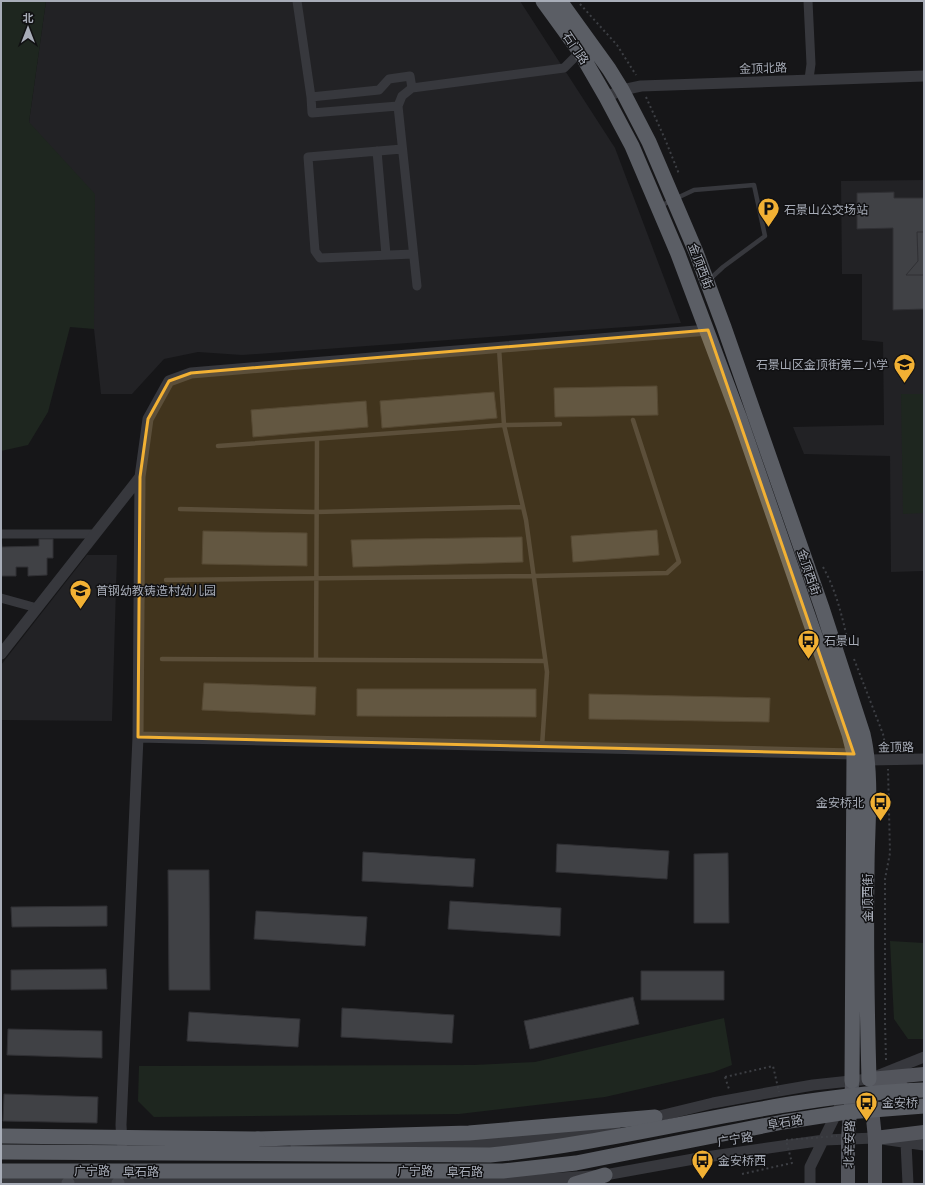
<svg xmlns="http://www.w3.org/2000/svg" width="925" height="1185" font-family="'Noto Sans','Noto Sans SC',sans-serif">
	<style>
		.built { fill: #222225 }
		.green { fill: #1e261f }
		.building { fill: #404145; stroke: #303034 }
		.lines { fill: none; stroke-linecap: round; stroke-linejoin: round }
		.path { stroke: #3d3f44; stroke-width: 2; stroke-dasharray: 2 3; stroke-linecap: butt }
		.service { stroke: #37383d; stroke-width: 4.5 }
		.minor { stroke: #37383d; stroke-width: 9 }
		.tertiary { stroke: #37383d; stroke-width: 11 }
		.secondary { stroke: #45474d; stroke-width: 13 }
		.primary { stroke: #53555c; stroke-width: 14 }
		.trunk { stroke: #5b5e65; stroke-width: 15 }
		.path-bridge { stroke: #3d3f44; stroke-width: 2; stroke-dasharray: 2 3; stroke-linecap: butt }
		.trunk-bridge { stroke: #5b5e65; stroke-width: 15 }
		.marked { fill: #f2b134; fill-opacity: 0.2; stroke: #f2b134; stroke-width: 3; stroke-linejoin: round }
		.labels { text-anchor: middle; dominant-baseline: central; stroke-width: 3; stroke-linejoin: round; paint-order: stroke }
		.street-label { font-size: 12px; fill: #a8adb8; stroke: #111113 }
		.poi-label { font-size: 12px; fill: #a8adb8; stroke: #111113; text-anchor: start }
	</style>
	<rect width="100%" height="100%" fill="#161618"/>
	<path class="built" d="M 46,1 L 520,1 L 615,148 L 681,323 L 242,355 L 198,352 L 164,359 L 132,394 L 101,394 L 94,329 L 29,122 Z
		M 924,180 L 924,571 L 891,572 L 890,456 L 804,454 L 793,427 L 884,425 L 883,342 L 862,340 L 862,274 L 842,274 L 841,181 Z
		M 87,555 L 117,555 L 112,721 L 1,720 L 1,665 Z"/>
	<path class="green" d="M 1,1 L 46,1 L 29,122 L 95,194 L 94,329 L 70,327 L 48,412 L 28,445 L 1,451 Z
		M 901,394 L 924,394 L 924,513 L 903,514 Z
		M 890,941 L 924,943 L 924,1039 L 908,1039 L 894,1019 Z
		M 724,1018 L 732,1065 L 714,1072 L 605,1097 L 459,1114 L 154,1117 L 138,1101 L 139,1066 L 474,1065 L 535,1062 Z"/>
	<path class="building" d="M 894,192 L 894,198 L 924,198 L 924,309 L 893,310 L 893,228 L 857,229 L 857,193 Z
		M 917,232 L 924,232 L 924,280 L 924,275 L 906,275 L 918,261 Z
		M 657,386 L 658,415 L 555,417 L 554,388 Z
		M 494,392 L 497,418 L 382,428 L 380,401 Z
		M 366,401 L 368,427 L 253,437 L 251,410 Z
		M 657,530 L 659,555 L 573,562 L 571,536 Z
		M 203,531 L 307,533 L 307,566 L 202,564 Z
		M 522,537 L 523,562 L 353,567 L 351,540 Z
		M 1,539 L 2,547 L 39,546 L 39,539 L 53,539 L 53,558 L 47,558 L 47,575 L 28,576 L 28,567 L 16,567 L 16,576 L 1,576 Z
		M 204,683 L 316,687 L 315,715 L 202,710 Z
		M 357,689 L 536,689 L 536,717 L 357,716 Z
		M 589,694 L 770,698 L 769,722 L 589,719 Z
		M 557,844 L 669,851 L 667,879 L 556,872 Z
		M 363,852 L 475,859 L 473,887 L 362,881 Z
		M 728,853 L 729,923 L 694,923 L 694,854 Z
		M 168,870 L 209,870 L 210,990 L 169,990 Z
		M 450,901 L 561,908 L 560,936 L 448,929 Z
		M 107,906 L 107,926 L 12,927 L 11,907 Z
		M 256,911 L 367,917 L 365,946 L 254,939 Z
		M 106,969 L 107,989 L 11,990 L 11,970 Z
		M 641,971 L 724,971 L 724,1000 L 641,1000 Z
		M 633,997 L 639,1024 L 530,1049 L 524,1021 Z
		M 342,1008 L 454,1015 L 452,1043 L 341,1037 Z
		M 189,1012 L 300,1019 L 298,1047 L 187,1041 Z
		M 8,1029 L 102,1031 L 102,1058 L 7,1055 Z
		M 4,1094 L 98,1097 L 97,1123 L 3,1121 Z"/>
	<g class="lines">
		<path class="path" d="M 580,4 L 617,45 L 636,75
			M 646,97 L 665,139 L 679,174
			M 823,567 C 836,590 842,616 848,642
			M 854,659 L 883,734 L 886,749
			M 886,1060 L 885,1022 L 885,879 L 890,853 L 888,769
			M 725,1077 L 729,1089"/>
		<path class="service" d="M 660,206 L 694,190 L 754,185 L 765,236 L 723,267 L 710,279
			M 499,348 L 504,425 L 526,520 L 547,672 L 542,746
			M 218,446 L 504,425 L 560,424
			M 180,509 L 316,512 L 523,507
			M 166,580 L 534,576 L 667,573 L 679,562 L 633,420
			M 162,659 L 545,661
			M 316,660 L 317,439"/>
		<path class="minor" d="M 297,1 L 311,97
			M 808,1 L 811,64 L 809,79
			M 398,106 L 312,113 L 311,97 L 379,90 L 389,79 L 410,76 L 412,88
			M 402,149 L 308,157 L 315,251 L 320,258 L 413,254
			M 377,151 L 386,255
			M 417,286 L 398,106 L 402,96 L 412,88 L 564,68 L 580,52
			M 1,534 L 95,534
			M 1,598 L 37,608"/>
		<path class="tertiary" d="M 606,97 L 622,90 L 641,86 L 924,76
			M 1,654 L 140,477 L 148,419 L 169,381 L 191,373 L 708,330
			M 138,737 L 854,754
			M 868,760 L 924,759
			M 647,1119 L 713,1103 L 767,1093 L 813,1085 L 869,1079 L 924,1057
			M 903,1137 L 906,1143 L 908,1184
			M 122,1143 L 121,1125 L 138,737 L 140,477
			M 296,1145 C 402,1145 510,1149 615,1126
			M 1,1183 L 504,1182 L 605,1175 L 699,1158 L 824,1140 L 875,1138 L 924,1145
			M 810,1184 L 810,1167 L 839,1108"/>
		<path class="secondary" d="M 118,1183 L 118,1184
			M 68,1184 L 68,1183"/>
		<path class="primary" d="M 869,1079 L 887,1087 L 901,1086
			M 870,1079 L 924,1074
			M 871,1099 L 875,1138 L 875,1184
			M 875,1138 L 924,1132
			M 848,1184 L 848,1139 L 852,1085"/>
		<path class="trunk" d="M 543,1 L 580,52 L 606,97 L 632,146 L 678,254 L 740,419 L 849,734 L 854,754 L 852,1081
			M 560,1 L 609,69 L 622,90 L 649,142 L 696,252 L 724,327 L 822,608 L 863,734 C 873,777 867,826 867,870 C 866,939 867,1009 869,1079
			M 258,1139 L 469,1133 L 655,1117
			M 575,1184 L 605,1175"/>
		<path class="path-bridge" d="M 725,1077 L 773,1066 L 779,1092
			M 742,1174 L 792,1163 L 786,1140 L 837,1136"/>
		<path class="trunk-bridge" d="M 1,1136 L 258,1139
			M 1,1152 L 490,1155 C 636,1141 777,1095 924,1090
			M 1,1171 L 503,1171 L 576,1163 L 783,1122 L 847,1112 L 924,1106"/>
	</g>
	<path class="marked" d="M 708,330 L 854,754 L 138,737 L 140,477 L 148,419 L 169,381 L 191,373 Z"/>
	<defs>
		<symbol id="parking-pin" viewBox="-11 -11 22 30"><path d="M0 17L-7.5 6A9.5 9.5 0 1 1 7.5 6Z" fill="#f2b134" stroke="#111113"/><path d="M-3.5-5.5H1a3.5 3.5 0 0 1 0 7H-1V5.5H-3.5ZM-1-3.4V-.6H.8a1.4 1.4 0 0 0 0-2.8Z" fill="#111"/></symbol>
		<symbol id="school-pin" viewBox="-11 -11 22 30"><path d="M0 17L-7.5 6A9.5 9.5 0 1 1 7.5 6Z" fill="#f2b134" stroke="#111113"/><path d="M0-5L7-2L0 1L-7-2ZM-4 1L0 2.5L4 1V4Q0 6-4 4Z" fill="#111"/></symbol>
		<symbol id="bus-pin" viewBox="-11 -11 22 30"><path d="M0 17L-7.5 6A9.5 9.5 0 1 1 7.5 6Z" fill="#f2b134" stroke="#111113"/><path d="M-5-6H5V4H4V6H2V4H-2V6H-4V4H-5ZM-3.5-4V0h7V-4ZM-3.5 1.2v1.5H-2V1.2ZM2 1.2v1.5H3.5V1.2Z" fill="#111"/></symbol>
	</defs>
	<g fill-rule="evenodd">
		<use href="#parking-pin" x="756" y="196" width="25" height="34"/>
		<use href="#school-pin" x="892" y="352" width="25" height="34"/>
		<use href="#school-pin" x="68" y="578" width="25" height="34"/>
		<use href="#bus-pin" x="796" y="628" width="25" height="34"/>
		<use href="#bus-pin" x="868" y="790" width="25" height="34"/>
		<use href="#bus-pin" x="854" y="1090" width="25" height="34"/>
		<use href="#bus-pin" x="690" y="1148" width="25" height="34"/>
	</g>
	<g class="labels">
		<g class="street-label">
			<text transform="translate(576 48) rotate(56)">石门路</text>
			<text transform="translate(763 68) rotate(-2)">金顶北路</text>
			<text transform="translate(701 266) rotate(69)">金顶西街</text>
			<text transform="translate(809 572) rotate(71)">金顶西街</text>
			<text transform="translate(896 747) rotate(-1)">金顶路</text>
			<text transform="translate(867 898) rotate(-90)">金顶西街</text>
			<text transform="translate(785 1122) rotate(-10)">阜石路</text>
			<text transform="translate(735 1139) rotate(-9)">广宁路</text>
			<text transform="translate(849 1144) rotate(-88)">北辛安路</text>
			<text x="92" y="1170">广宁路</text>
			<text x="415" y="1170">广宁路</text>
			<text x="141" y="1171">阜石路</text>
			<text x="465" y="1171">阜石路</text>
		</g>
		<g class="poi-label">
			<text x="784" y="209">石景山公交场站</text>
			<text x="888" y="364" text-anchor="end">石景山区金顶街第二小学</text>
			<text x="96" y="590">首钢幼教铸造村幼儿园</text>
			<text x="824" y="640">石景山</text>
			<text x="864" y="802" text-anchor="end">金安桥北</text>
			<text x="882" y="1102">金安桥</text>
			<text x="718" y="1160">金安桥西</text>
		</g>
	</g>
	<rect width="925" height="1185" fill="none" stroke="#a8adb8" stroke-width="4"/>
	<g transform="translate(28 28)" stroke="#111113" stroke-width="3" paint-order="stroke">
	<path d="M0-3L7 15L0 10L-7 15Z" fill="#a8adb8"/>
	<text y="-6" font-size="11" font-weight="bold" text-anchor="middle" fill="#a8adb8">北</text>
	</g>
</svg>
